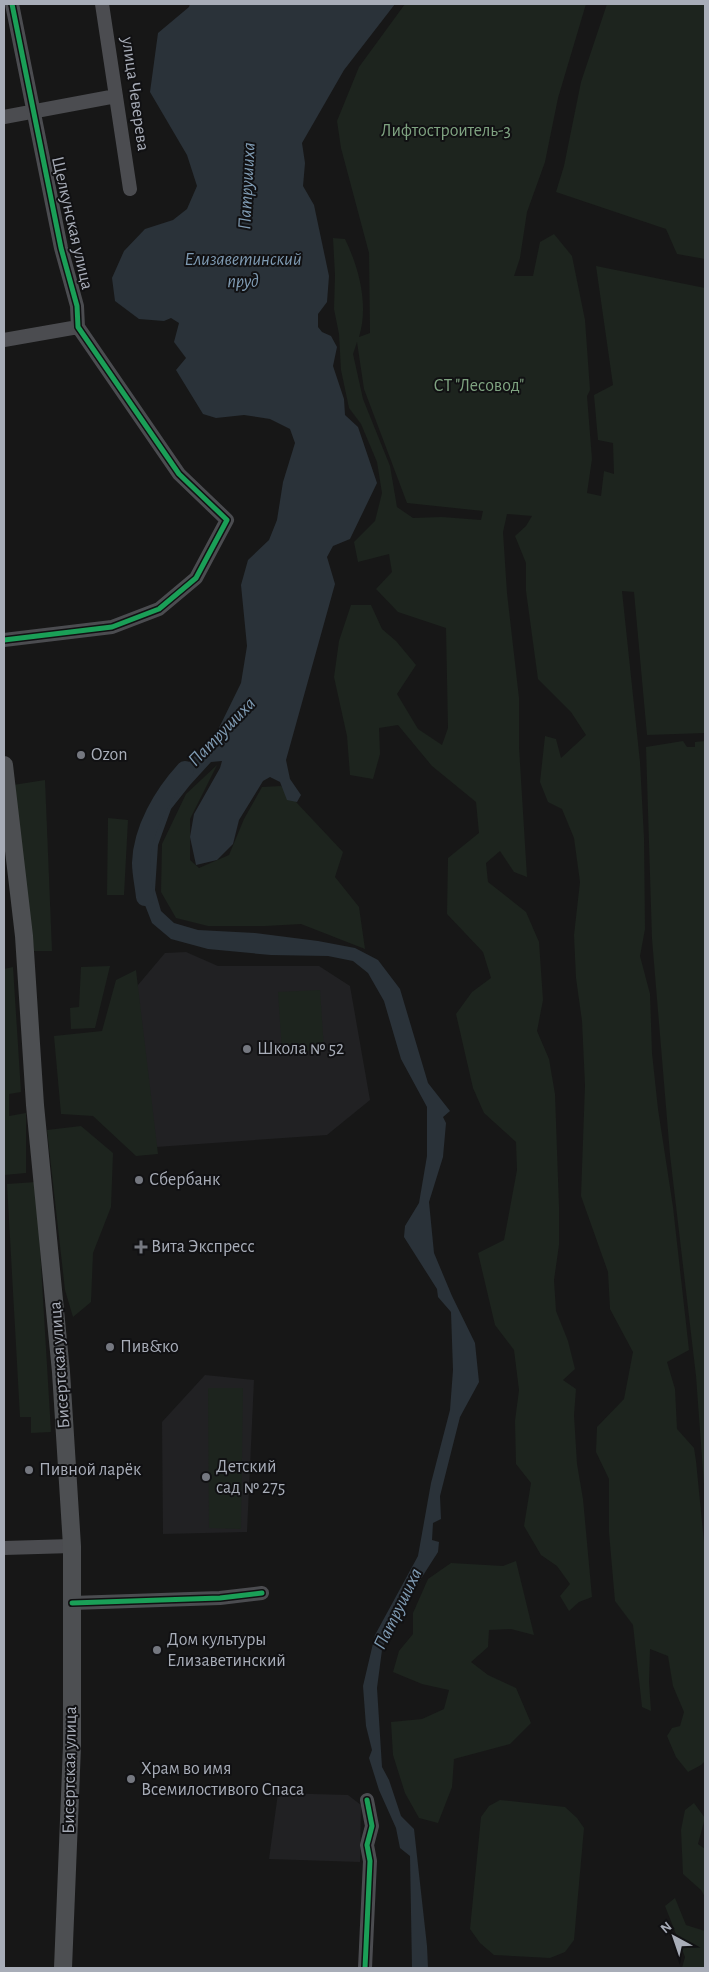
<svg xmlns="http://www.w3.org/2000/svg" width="709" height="1972" font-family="'Alegreya Sans',sans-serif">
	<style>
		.built { fill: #212123 }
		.green { fill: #1d241e; fill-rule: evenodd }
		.water { fill: #2a3239 }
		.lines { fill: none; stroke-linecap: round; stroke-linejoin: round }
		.river { stroke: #2a3239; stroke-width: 18 }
		.minor { stroke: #4b4c50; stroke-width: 14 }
		.major { stroke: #4d4f52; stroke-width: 18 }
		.cycleway-casing { stroke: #111113; stroke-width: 8 }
		.cycleway { stroke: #1a9f57; stroke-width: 5 }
		.poi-dot { fill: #757880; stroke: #111113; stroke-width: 2 }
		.labels { text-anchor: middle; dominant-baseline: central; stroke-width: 4; stroke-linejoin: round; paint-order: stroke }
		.street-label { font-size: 18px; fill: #a8adb8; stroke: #111113 }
		.park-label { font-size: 18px; fill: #7fa381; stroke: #111113 }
		.poi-label { font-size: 18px; fill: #a8adb8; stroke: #111113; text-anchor: start }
		.water-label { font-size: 19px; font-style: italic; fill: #7f9bb3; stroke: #111113 }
	</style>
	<rect width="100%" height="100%" fill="#171717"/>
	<path class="built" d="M 186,952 L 218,966 L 319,966 L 350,986 L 370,1100 L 327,1135 L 156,1147 L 127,998 L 165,953 Z
		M 205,1375 L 254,1380 L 247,1532 L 163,1534 L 162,1422 Z
		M 278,1793 L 348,1795 L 361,1805 L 360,1862 L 269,1859 Z"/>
	<path class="green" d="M 405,4 L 586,4 L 558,98 L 545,162 L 527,212 L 520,258 L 514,276 L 533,276 L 540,242 L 554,234 L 572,256 L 585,320 L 590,390 L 587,396 L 592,459 L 587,493 L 601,496 L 604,471 L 614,474 L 613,443 L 598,440 L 594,395 L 613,385 L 596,266 L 705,288 L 705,733 L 647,735 L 634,592 L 622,591 L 640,762 L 644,838 L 645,929 L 640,956 L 650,994 L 652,1053 L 658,1109 L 673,1207 L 689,1350 L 667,1362 L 675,1389 L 677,1429 L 694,1448 L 696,1461 L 705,1552 L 705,1761 L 701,1765 L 688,1772 L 676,1757 L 667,1736 L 672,1728 L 680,1726 L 684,1712 L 673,1686 L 668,1656 L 650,1649 L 649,1682 L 651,1711 L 642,1707 L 633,1625 L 615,1601 L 609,1532 L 609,1479 L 596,1452 L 597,1427 L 624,1399 L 633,1352 L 610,1309 L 608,1272 L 581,1196 L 585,1085 L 582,1021 L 576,978 L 574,935 L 580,882 L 574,838 L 562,809 L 548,802 L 540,782 L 545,736 L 556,739 L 561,758 L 586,735 L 571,712 L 538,679 L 526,591 L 526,563 L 515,536 L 526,526 L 532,516 L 507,514 L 503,532 L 507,593 L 519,698 L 519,747 L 527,877 L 514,872 L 500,851 L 486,863 L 488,882 L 526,912 L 539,942 L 543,1000 L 537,1031 L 549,1059 L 555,1094 L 559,1207 L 559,1245 L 554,1280 L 556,1311 L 568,1341 L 575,1369 L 563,1380 L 576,1389 L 574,1415 L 577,1464 L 583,1499 L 592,1597 L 579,1602 L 569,1611 L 560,1596 L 570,1584 L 557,1566 L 541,1555 L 524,1526 L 531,1483 L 516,1464 L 515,1421 L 519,1390 L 514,1350 L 495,1325 L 478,1253 L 504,1240 L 517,1170 L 516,1142 L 484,1113 L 473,1088 L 456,1014 L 472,992 L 491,978 L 483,952 L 447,914 L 448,858 L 479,833 L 476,802 L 432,766 L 398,725 L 379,728 L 380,754 L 373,779 L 350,775 L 347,736 L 334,677 L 339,641 L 351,605 L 371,605 L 382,629 L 396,641 L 416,665 L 397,694 L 418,729 L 442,745 L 448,728 L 446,628 L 398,612 L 376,589 L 392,572 L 389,554 L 358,562 L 354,542 L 375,521 L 382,493 L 377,462 L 361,424 L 349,408 L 341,370 L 339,334 L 334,309 L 335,275 L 333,238 L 345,239 C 359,268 369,305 359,337 L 370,333 L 369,253 L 341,148 L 337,121 L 359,67 ZM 357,342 L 364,389 L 407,503 L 483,511 L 481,520 L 442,517 L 413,518 L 397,507 L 390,466 L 363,399 L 353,354 Z
		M 607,4 L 705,4 L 705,259 L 677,254 L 666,229 L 556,192 L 564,166 L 581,82 Z
		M 683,741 L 687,747 L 695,747 L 695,742 L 705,741 L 705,1499 L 696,1376 L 670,1155 L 652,939 L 646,747 Z
		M 217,765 L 190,819 L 190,860 L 199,868 L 229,855 L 244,819 L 262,787 L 281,786 L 343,852 L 335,877 L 359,907 L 365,949 L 301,924 L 265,926 L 208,926 L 176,918 L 161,892 L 162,844 L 186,794 Z
		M 45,780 L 52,951 L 34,951 L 13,785 Z
		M 108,818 L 128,820 L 124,895 L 107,895 Z
		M 110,966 L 95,1028 L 71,1029 L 70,1008 L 79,1007 L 81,967 Z
		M 13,967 L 21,1092 L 9,1094 L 9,1116 L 26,1113 L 26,1173 L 4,1175 L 4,969 Z
		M 136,970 L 158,1154 L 136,1156 L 93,1116 L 61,1114 L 54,1036 L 102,1031 L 116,980 Z
		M 320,990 L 324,1050 L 282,1052 L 278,992 Z
		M 81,1126 L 113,1153 L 111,1207 L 93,1253 L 91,1302 L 73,1317 L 65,1290 L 47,1130 Z
		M 36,1182 L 51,1432 L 31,1433 L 31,1417 L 20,1417 L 7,1184 Z
		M 208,1388 L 243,1388 L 241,1529 L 209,1528 Z
		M 516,1561 L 534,1635 L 511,1629 L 489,1630 L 488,1647 L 471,1662 L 488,1675 L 516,1688 L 531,1723 L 510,1744 L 454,1759 L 452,1787 L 438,1823 L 419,1818 L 405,1793 L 393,1755 L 391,1722 L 422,1719 L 444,1709 L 449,1690 L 422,1684 L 393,1672 L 399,1651 L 413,1634 L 413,1613 L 428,1579 L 451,1563 L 503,1566 Z
		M 500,1800 L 565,1807 L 577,1818 L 584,1828 L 574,1940 L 565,1952 L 550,1958 L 494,1955 L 480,1943 L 470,1929 L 481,1817 L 489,1806 Z
		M 694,1803 L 705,1818 L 698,1844 L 705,1849 L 705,1897 L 701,1890 L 683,1874 L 681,1830 L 685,1810 Z
		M 675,1898 L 686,1925 L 705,1931 L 705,1968 L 682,1968 L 685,1957 L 665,1906 Z"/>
	<path class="water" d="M 190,4 L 395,4 L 344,70 L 302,143 L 305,163 L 303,186 L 314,205 L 329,276 L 327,302 L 318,314 L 318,327 L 322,332 L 331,336 L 337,347 L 333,366 L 344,399 L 345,415 L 358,427 L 377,483 L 350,539 L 333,546 L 327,557 L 335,584 L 286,760 L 290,779 L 301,795 L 297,802 L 287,800 L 280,782 L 270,777 L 263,781 L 239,820 L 233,844 L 217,860 L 196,865 L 190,837 L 194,814 L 220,768 L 222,761 L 211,762 L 190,785 L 171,809 L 158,845 L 155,890 L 161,911 L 174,923 L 198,930 L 255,933 L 318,941 L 355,948 L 378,960 L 400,989 L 428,1083 L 450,1111 L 443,1117 L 446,1123 L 443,1157 L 429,1202 L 434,1253 L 452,1296 L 475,1343 L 479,1382 L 460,1417 L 440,1496 L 441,1519 L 433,1523 L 432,1540 L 439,1542 L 438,1552 L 392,1624 L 382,1650 L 377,1688 L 382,1767 L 389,1780 L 401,1816 L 414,1829 L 427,1946 L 428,1968 L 412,1968 L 410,1856 L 400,1848 L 396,1828 L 379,1790 L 369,1758 L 372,1750 L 366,1726 L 363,1686 L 375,1635 L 418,1556 L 431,1483 L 450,1410 L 453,1370 L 451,1312 L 438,1297 L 437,1289 L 404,1237 L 405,1226 L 419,1203 L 427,1156 L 427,1107 L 401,1059 L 384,1001 L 368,973 L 353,961 L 328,956 L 271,955 L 208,949 L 171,939 L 152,923 L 143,900 L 142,855 L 147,833 L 158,807 L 190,761 L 216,734 L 241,683 L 247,646 L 241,585 L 248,560 L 269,540 L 277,520 L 283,482 L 295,443 L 290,429 L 270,419 L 244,415 L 216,418 L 203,414 L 176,370 L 186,358 L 174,342 L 179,323 L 171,318 L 164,321 L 139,319 L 115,301 L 112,278 L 124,251 L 145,229 L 173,220 L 187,209 L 197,186 L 187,155 L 150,92 L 158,33 L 189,7 Z"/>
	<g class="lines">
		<path class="river" d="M 145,897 C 144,886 141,874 141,863 C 142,829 163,794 185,770"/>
		<path class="minor" d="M 102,4 L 130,189
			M 4,117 L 116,96
			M 4,340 L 78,327
			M 4,640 L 112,627 L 159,609 L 196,578 L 227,520 L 179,474 L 78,327 L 77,306 L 61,248 L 12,4
			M 4,1548 L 72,1546
			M 72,1603 L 220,1598 L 262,1593
			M 365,1968 L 370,1861 L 367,1845 L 372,1826 L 367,1800"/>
		<path class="major" d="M 4,765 L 24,936 L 35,1105 L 61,1372 L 72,1546 L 72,1746 L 63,1968"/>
		<defs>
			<path id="cycleway" d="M 4,640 L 112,627 L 159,609 L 196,578 L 227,520 L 179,474 L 78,327 L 77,306 L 61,248 L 12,4
				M 72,1603 L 220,1598 L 262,1593
				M 365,1968 L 370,1861 L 367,1845 L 372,1826 L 367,1800"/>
		</defs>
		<use href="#cycleway" class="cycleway-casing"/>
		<use href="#cycleway" class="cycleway"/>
	</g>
	<g class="poi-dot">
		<circle cx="81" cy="755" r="5"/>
		<circle cx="247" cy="1049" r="5"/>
		<circle cx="139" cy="1180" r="5"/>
		<path d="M138.5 1239.5h5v5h5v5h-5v5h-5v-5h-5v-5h5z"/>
		<circle cx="110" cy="1347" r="5"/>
		<circle cx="29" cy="1470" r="5"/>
		<circle cx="206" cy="1477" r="5"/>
		<circle cx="157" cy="1650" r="5"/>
		<circle cx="131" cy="1779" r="5"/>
	</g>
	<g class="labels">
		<g class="street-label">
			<text transform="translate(135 94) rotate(82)">улица Чеверева</text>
			<text transform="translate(72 223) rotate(77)">Щелкунская улица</text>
			<text transform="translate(60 1365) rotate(-94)">Бисертская улица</text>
			<text transform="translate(70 1770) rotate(-89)">Бисертская улица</text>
		</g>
		<g class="park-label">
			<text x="446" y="131">Лифтостроитель-3</text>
			<text x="479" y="386">СТ "Лесовод"</text>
		</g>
		<g class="poi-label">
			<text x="91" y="755">Ozon</text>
			<text x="257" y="1049">Школа № 52</text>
			<text x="149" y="1180">Сбербанк</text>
			<text x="151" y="1247">Вита Экспресс</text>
			<text x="120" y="1347">Пив&amp;ко</text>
			<text x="216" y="1467">Детский<tspan x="216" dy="21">сад № 275</tspan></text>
			<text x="39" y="1470">Пивной ларёк</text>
			<text x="167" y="1640">Дом культуры<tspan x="167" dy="21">Елизаветинский</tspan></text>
			<text x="141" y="1769">Храм во имя<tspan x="141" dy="21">Всемилостивого Спаса</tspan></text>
		</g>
		<g class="water-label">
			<text transform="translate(247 186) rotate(-87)">Патрушиха</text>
			<text x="243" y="259">Елизаветинский<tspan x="243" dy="22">пруд</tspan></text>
			<text transform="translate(222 732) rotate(-46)">Патрушиха</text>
			<text transform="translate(398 1609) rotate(-64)">Патрушиха</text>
		</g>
	</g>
	<rect width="709" height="1972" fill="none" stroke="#a8adb8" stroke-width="10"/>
	<g transform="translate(674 1937) rotate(320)" stroke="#111113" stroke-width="4" paint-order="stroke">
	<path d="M0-4L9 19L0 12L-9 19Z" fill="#a8adb8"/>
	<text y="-8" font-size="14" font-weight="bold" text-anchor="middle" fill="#a8adb8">N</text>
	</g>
</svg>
